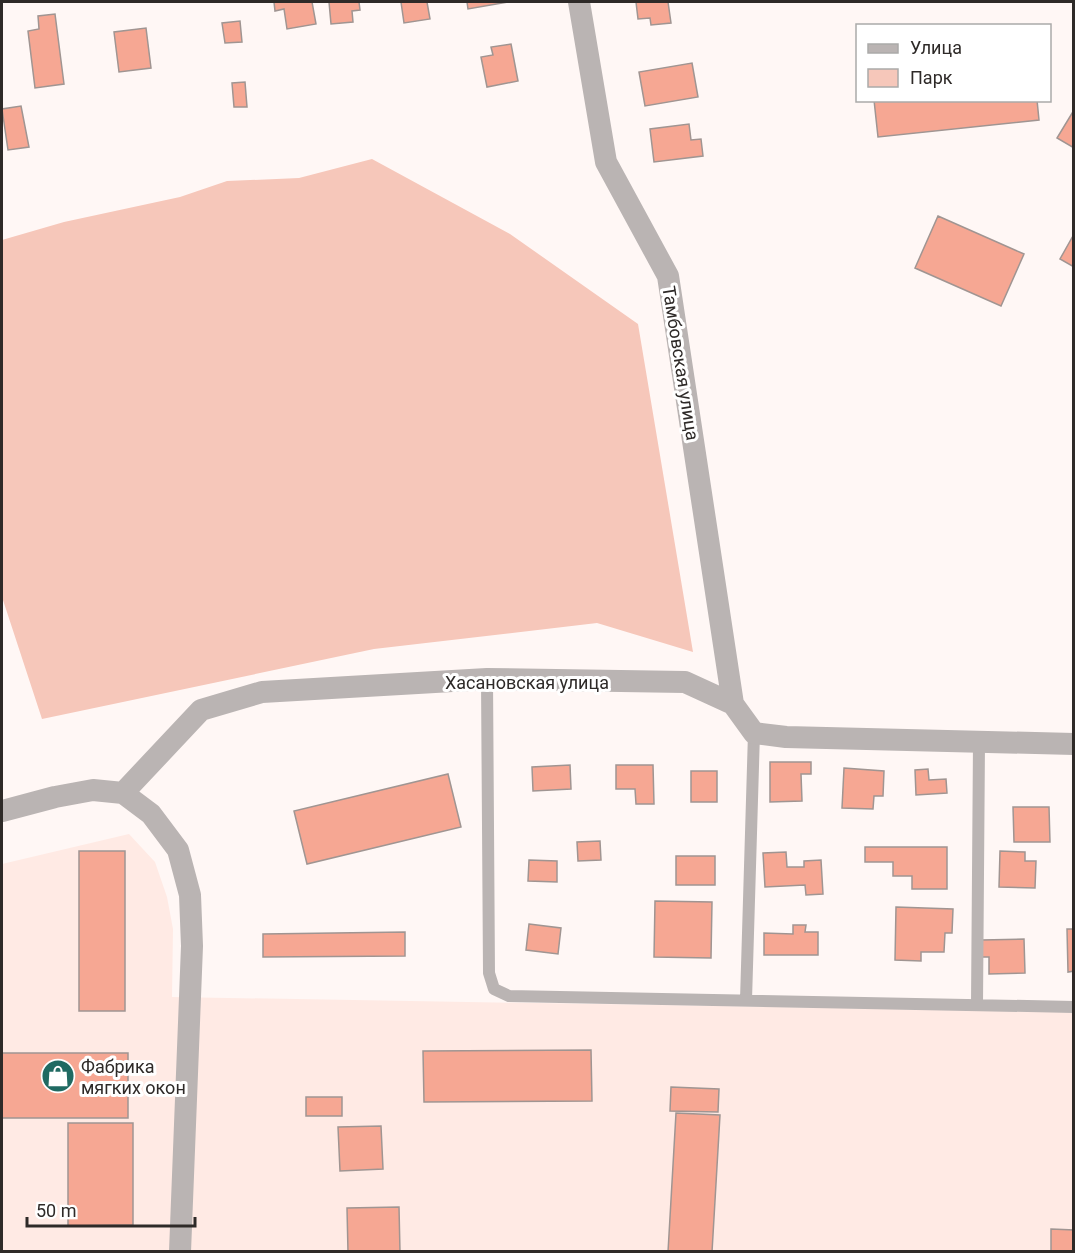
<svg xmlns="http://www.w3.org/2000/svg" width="1075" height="1253" font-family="Roboto,sans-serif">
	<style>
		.built { fill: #ffeae4 }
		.green { fill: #f6c7ba }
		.building { fill: #f6a793; stroke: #a09592; stroke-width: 1.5 }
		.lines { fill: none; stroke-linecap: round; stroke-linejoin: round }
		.service { stroke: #bab4b3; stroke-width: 12 }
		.minor { stroke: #bab4b3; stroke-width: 22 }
		.labels { text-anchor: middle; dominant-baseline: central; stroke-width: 6; stroke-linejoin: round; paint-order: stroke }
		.street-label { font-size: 18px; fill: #2e2a28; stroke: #fff }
		.poi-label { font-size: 18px; fill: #2e2a28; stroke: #fff; text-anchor: start }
	</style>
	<rect width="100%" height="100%" fill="#fff7f5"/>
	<path class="built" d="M 129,834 L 155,862 L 167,897 L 173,929 L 172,997 L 1073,1012 L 1073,1251 L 2,1251 L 2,864 Z"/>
	<path class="green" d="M 372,159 L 510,234 L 638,324 L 693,652 L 597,623 L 374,649 L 42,719 L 2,597 L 2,240 L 64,222 L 180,197 L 227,181 L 299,178 Z"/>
	<path class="building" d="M 274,2 L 312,2 L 316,24 L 287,29 L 284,9 L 275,11 Z
		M 329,2 L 359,2 L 360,10 L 352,11 L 353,22 L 331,24 Z
		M 401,2 L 427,2 L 430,19 L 404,23 Z
		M 467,2 L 508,2 L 468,9 Z
		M 636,2 L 668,2 L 671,23 L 651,25 L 650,18 L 638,19 Z
		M 55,14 L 64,84 L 35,88 L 28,31 L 39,29 L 38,16 Z
		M 240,21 L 242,42 L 225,43 L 222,23 Z
		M 146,28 L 151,68 L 119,72 L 114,32 Z
		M 511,44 L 518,81 L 487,87 L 481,57 L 493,55 L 491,47 Z
		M 692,63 L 698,97 L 645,106 L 639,72 Z
		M 245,82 L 247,107 L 234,107 L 232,83 Z
		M 874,100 L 1037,100 L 1039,120 L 878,137 Z
		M 21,106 L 29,147 L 8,150 L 2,109 Z
		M 1074,110 L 1074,148 L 1057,138 Z
		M 689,124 L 691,140 L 701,139 L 703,156 L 654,162 L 650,129 Z
		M 938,216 L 1024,254 L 1001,306 L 915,268 Z
		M 1074,234 L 1074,267 L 1060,259 Z
		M 770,762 L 811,762 L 811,774 L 801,774 L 802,801 L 770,802 Z
		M 570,765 L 571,789 L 533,791 L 532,767 Z
		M 616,765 L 653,765 L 654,804 L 636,804 L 635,789 L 616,789 Z
		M 844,768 L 884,771 L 883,796 L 874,796 L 873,809 L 842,808 Z
		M 928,769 L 929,780 L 946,779 L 947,793 L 916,795 L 915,770 Z
		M 691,771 L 717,771 L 717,802 L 691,802 Z
		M 448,774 L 461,827 L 307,864 L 294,811 Z
		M 1013,807 L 1049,807 L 1050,842 L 1014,842 Z
		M 600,841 L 601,860 L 578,861 L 577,842 Z
		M 865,847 L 947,847 L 947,889 L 912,889 L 912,876 L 893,876 L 893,862 L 865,862 Z
		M 79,851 L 125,851 L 125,1011 L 79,1011 Z
		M 1000,851 L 1025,852 L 1025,861 L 1036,861 L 1035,888 L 999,887 Z
		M 786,852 L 787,867 L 804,867 L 804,861 L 821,860 L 823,894 L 806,895 L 805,885 L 765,887 L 763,853 Z
		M 676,856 L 715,856 L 715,885 L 676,885 Z
		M 529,860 L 557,861 L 557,882 L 528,881 Z
		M 655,901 L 712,902 L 711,958 L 654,957 Z
		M 896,907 L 953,909 L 952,933 L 945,933 L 944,952 L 921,952 L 921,961 L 895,960 Z
		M 529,924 L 561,928 L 558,954 L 526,950 Z
		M 793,925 L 806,925 L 805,932 L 818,932 L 818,955 L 764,955 L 764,933 L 793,934 Z
		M 1067,929 L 1074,929 L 1074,971 L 1068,972 Z
		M 405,932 L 405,956 L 263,957 L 263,934 Z
		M 1024,939 L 1025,973 L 989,974 L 989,957 L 982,957 L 982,940 Z
		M 591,1050 L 592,1101 L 424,1102 L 423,1051 Z
		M 2,1053 L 128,1053 L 128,1118 L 2,1118 Z
		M 671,1087 L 719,1089 L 718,1112 L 670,1111 Z
		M 306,1097 L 342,1097 L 342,1116 L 306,1116 Z
		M 676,1113 L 720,1115 L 712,1252 L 668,1252 Z
		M 68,1123 L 133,1123 L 133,1225 L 68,1226 Z
		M 381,1126 L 383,1169 L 340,1171 L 338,1127 Z
		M 399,1207 L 400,1252 L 348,1252 L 347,1208 Z
		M 1051,1229 L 1074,1230 L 1074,1252 L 1051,1252 Z"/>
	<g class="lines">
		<path class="service" d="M 487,679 L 489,973 L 494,989 L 509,996 L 1074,1007
			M 746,1000 L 754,733
			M 977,1005 L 979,742"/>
		<path class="minor" d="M 579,2 L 606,162 L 668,276 L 733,704
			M 123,793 L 201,710 L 262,692 L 487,679 L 685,682 L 733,704 L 754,733 L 786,737 L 1074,744
			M 2,811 L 55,797 L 93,790 L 123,793 L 151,814 L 178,850 L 190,895 L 192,946 L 180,1252"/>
	</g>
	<defs>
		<symbol id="shop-disc" viewBox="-11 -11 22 22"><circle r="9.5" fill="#206a62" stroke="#fff"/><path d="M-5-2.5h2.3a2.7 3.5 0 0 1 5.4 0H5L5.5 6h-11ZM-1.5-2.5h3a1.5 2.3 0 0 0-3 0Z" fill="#fff"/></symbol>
	</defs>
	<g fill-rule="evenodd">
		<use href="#shop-disc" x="39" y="1057" width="38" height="38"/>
	</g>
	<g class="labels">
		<g class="street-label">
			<text transform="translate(681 363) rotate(81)">Тамбовская улица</text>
			<text x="527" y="682">Хасановская улица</text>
		</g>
		<g class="poi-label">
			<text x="81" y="1066">Фабрика<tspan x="81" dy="21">мягких окон</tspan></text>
		</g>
	</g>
	<rect width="1075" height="1253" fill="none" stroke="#2e2a28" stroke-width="6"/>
	<rect x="856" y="24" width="195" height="78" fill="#ffffff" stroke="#abaaa9" stroke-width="1.5"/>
	<rect x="868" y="44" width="30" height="9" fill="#bab4b3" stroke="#abaaa9" stroke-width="1.5"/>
	<text x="910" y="54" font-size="18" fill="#2e2a28">Улица</text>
	<rect x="868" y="69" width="30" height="18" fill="#f6c7ba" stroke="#abaaa9" stroke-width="1.5"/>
	<text x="910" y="84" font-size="18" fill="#2e2a28">Парк</text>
	<path d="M27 1217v9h168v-9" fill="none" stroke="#2e2a28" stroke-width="3"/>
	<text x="36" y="1217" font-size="18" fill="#2e2a28" stroke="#ffffff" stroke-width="4.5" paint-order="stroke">50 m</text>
</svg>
